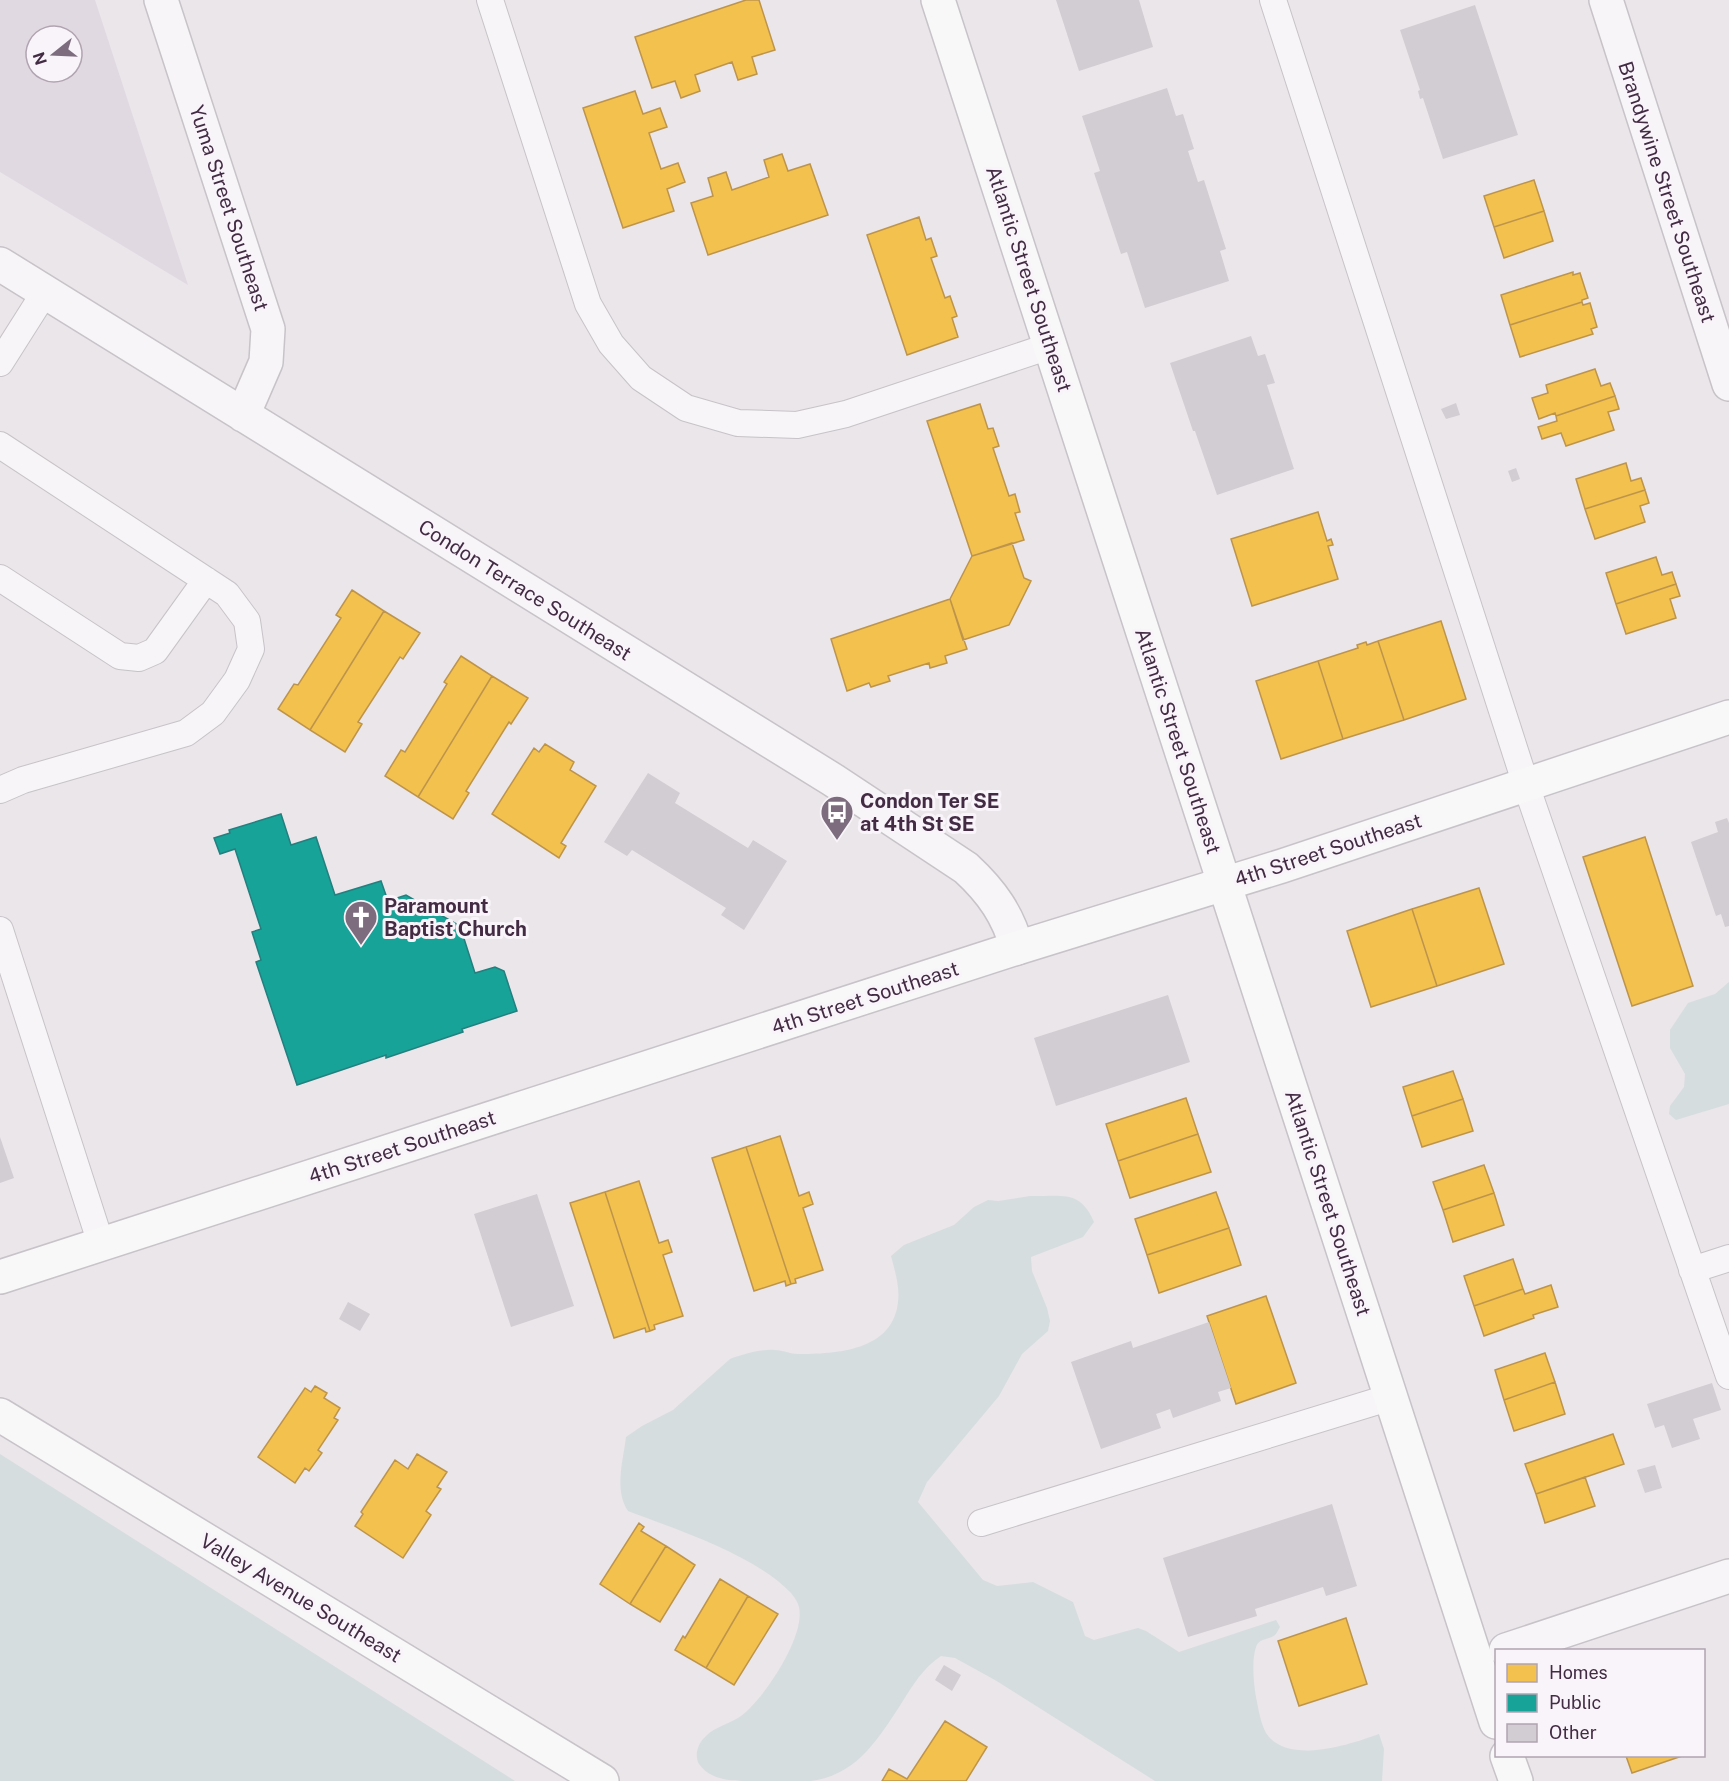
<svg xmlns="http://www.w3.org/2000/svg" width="1729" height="1781" font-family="'Public Sans',sans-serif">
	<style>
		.built { fill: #e1d9e2; fill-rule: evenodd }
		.green { fill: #d6dddf }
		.homes { fill: #f2c14e; stroke: #be944b; stroke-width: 1.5 }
		.public { fill: #17a398; stroke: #247f7f; stroke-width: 1.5 }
		.building { fill: #d2cdd2 }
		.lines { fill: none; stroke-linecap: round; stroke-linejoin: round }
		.lane-casing { stroke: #c7c3c8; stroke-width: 28 }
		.street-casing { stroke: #c7c3c8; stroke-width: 36 }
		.secondary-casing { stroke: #c7c3c8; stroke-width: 36 }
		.lane { stroke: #f7f5f7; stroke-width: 26 }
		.street { stroke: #f7f5f7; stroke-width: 33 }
		.secondary { stroke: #f8f8f8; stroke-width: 33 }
		.labels { text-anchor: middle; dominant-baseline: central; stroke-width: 6; stroke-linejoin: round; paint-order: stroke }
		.street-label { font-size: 20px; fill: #432b44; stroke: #f8f4f9 }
		.poi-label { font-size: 20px; font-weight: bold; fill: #432b44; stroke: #f8f4f9; text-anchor: start }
	</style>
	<rect width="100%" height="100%" fill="#eae6ea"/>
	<path class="built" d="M 0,0 L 95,0 L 188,285 L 0,172 ZM 36,36 L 72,36 L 72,72 L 36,72 Z"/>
	<path class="green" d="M 1729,982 L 1729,1104 L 1676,1120 L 1669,1114 L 1670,1106 L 1684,1087 L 1685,1074 L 1670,1048 L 1670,1030 L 1688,1003 L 1715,994 Z
		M 1030,1196 C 1061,1197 1080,1189 1094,1222 L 1083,1237 L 1031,1257 L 1032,1271 L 1047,1308 L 1050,1321 L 1048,1331 L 1022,1354 L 999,1396 L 927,1482 L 918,1502 L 983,1580 L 997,1586 L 1033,1582 L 1073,1602 L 1085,1636 L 1094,1640 L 1138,1628 L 1146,1631 L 1179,1652 L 1276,1620 L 1280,1627 C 1278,1630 1277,1633 1275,1635 C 1269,1640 1259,1638 1256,1647 C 1251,1661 1254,1688 1257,1702 C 1259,1713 1262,1729 1269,1737 C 1293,1764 1351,1744 1379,1734 L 1384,1749 L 1382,1781 L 1155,1781 L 995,1680 L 955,1658 L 941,1656 C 922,1669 913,1685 901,1704 C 878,1739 857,1775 811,1781 C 792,1781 772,1781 752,1781 C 733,1781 711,1781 699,1764 C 694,1755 698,1743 706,1736 C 716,1726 730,1724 741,1716 C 764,1699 806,1636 799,1607 C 798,1602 793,1595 790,1592 C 755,1555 675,1529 628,1511 C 614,1490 623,1462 626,1437 L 642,1426 L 673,1410 L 730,1359 C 743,1354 761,1349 775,1350 C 783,1350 790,1354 798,1354 C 836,1354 893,1351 898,1302 C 900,1287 895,1271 891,1256 L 904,1245 L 954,1225 L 974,1207 L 988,1200 L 998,1201 Z
		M 0,1454 L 515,1781 L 0,1781 Z"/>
	<path class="homes" d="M 746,0 L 759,0 L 775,50 L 752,57 L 757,74 L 738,80 L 732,62 L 695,75 L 700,91 L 681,98 L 675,81 L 652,88 L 635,37 Z
		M 635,91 L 643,114 L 660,108 L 667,127 L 649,133 L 661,169 L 678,163 L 685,182 L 667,189 L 674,211 L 623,228 L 583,108 Z
		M 782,154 L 788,171 L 810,164 L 828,215 L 708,255 L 691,203 L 713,196 L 708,178 L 726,172 L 732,190 L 769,177 L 764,160 Z
		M 1534,180 L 1544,211 L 1494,227 L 1484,196 Z
		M 1544,211 L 1553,241 L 1504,258 L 1494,227 Z
		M 919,217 L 926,240 L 931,238 L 937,256 L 931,258 L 945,298 L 950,296 L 957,316 L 952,318 L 958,337 L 907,355 L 867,235 Z
		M 1573,272 L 1573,275 L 1580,273 L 1588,298 L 1582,300 L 1582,302 L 1510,325 L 1501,295 Z
		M 1582,302 L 1583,305 L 1590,303 L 1597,327 L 1591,329 L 1593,334 L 1520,357 L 1510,325 Z
		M 1595,369 L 1601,386 L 1610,383 L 1615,396 L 1556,416 L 1555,413 L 1539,419 L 1532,398 L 1548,393 L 1546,385 Z
		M 1615,396 L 1619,409 L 1608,412 L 1614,430 L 1566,446 L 1561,433 L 1542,439 L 1538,427 L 1557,421 L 1556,416 Z
		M 980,404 L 988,429 L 993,428 L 999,446 L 993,448 L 1009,496 L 1015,494 L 1020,512 L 1015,513 L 1024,540 L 972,556 L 927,421 Z
		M 1626,463 L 1631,481 L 1641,478 L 1645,490 L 1585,509 L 1576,479 Z
		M 1645,490 L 1649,503 L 1640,506 L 1645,522 L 1595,539 L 1585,509 Z
		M 1318,512 L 1327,541 L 1331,539 L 1333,545 L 1328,546 L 1338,579 L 1252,606 L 1231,539 Z
		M 1012,543 L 1024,578 L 1031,581 L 1009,625 L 963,640 L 950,599 L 972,556 Z
		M 1656,557 L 1662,575 L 1672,572 L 1676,584 L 1616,604 L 1606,573 Z
		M 1676,584 L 1680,596 L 1670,599 L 1676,618 L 1626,634 L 1616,604 Z
		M 352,590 L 384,611 L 310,730 L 278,709 L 294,684 L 298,685 L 341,618 L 336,615 Z
		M 950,599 L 967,649 L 945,656 L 947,663 L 930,668 L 929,663 L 888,676 L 890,681 L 871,687 L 869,683 L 847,691 L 831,639 Z
		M 384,611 L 420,633 L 403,659 L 400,657 L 358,722 L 362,724 L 345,752 L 310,730 Z
		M 1441,621 L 1466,699 L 1404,720 L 1378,641 Z
		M 1378,641 L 1404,720 L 1343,739 L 1318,661 L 1358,648 L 1357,645 L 1366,642 L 1367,645 Z
		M 461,656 L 492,676 L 418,797 L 385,776 L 401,750 L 405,752 L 447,684 L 444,682 Z
		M 1318,661 L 1343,739 L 1281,759 L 1256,681 Z
		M 492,676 L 528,698 L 511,724 L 509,722 L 466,791 L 469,793 L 453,819 L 418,797 Z
		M 545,744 L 574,762 L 570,770 L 596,786 L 561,843 L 566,846 L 559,858 L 492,814 L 534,748 L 539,752 Z
		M 1645,837 L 1693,986 L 1632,1006 L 1583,857 Z
		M 1479,888 L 1504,964 L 1437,986 L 1412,909 Z
		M 1412,909 L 1437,986 L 1371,1007 L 1347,931 Z
		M 1453,1071 L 1463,1099 L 1412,1116 L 1403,1087 Z
		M 1186,1098 L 1198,1134 L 1118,1161 L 1106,1124 Z
		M 1463,1099 L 1473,1131 L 1422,1147 L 1412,1116 Z
		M 1198,1134 L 1211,1172 L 1130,1198 L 1118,1161 Z
		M 780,1136 L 799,1196 L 809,1192 L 813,1204 L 803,1208 L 823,1270 L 795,1279 L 796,1283 L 791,1284 L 746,1147 Z
		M 746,1147 L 791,1284 L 786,1286 L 785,1281 L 754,1291 L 712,1158 Z
		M 1484,1165 L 1494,1193 L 1443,1210 L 1433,1182 Z
		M 639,1181 L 659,1243 L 668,1240 L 672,1252 L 663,1255 L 683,1316 L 654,1325 L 655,1329 L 650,1331 L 605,1192 Z
		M 605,1192 L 650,1331 L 646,1332 L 645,1328 L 614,1338 L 570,1203 Z
		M 1216,1192 L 1229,1228 L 1147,1255 L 1135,1219 Z
		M 1494,1193 L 1504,1225 L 1453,1242 L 1443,1210 Z
		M 1229,1228 L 1241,1265 L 1159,1293 L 1147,1255 Z
		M 1513,1259 L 1523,1289 L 1474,1306 L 1464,1276 Z
		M 1551,1285 L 1558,1307 L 1533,1315 L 1534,1318 L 1484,1336 L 1474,1306 L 1523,1289 L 1525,1294 Z
		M 1266,1296 L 1296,1383 L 1236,1404 L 1207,1316 Z
		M 1545,1353 L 1555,1382 L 1504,1400 L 1495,1370 Z
		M 1555,1382 L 1565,1414 L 1514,1431 L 1504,1400 Z
		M 315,1386 L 327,1393 L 324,1398 L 340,1408 L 334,1418 L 338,1420 L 318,1450 L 322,1453 L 309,1471 L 305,1468 L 295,1483 L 258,1457 L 305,1388 L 311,1392 Z
		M 1613,1434 L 1624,1464 L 1536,1494 L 1525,1464 Z
		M 417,1454 L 447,1472 L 437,1487 L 441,1489 L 426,1511 L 431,1515 L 403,1558 L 355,1526 L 363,1514 L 361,1512 L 395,1460 L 408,1469 Z
		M 1585,1477 L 1595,1506 L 1545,1523 L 1536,1494 Z
		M 639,1523 L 644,1527 L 641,1531 L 666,1546 L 630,1604 L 600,1584 Z
		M 666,1546 L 695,1565 L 660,1622 L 630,1604 Z
		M 720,1579 L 748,1596 L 706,1668 L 675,1650 L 683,1636 L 685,1638 Z
		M 748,1596 L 778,1614 L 734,1685 L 706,1668 Z
		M 1346,1618 L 1367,1684 L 1299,1706 L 1278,1641 Z
		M 945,1721 L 987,1747 L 966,1781 L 882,1781 L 889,1769 L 907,1779 Z
		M 1626,1756 L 1682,1756 L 1632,1773 Z"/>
	<path class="public" d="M 281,814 L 291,845 L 316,837 L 335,895 L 381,881 L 388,901 L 406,895 L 460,926 L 475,973 L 495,967 L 504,971 L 517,1011 L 462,1029 L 463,1032 L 386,1058 L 386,1055 L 297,1085 L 256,962 L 261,960 L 252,932 L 261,929 L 235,849 L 220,854 L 214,838 L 230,833 L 229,830 Z"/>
	<path class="building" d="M 1056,0 L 1139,0 L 1153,47 L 1079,71 Z
		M 1475,5 L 1518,135 L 1443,159 L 1423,98 L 1420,99 L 1418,91 L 1420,90 L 1400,30 Z
		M 1167,88 L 1176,116 L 1183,114 L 1194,149 L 1188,151 L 1198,182 L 1204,180 L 1226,249 L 1220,251 L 1229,281 L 1145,308 L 1127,252 L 1121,254 L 1094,173 L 1100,171 L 1082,116 Z
		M 1251,336 L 1258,356 L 1265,354 L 1275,383 L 1267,385 L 1294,469 L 1217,495 L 1195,431 L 1193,431 L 1170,363 Z
		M 1456,403 L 1460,415 L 1446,419 L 1441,409 Z
		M 1516,468 L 1520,479 L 1512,482 L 1508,471 Z
		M 648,773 L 680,793 L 675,803 L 748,848 L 753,840 L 787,861 L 744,930 L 721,915 L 726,908 L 632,850 L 627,856 L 604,842 Z
		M 1727,818 L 1729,823 L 1729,926 L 1725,927 L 1721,914 L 1716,916 L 1691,842 L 1718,832 L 1715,822 Z
		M 1168,995 L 1190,1062 L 1056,1106 L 1034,1038 Z
		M 0,1137 L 14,1178 L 0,1183 Z
		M 537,1194 L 574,1306 L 511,1327 L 474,1214 Z
		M 348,1302 L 370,1314 L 360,1331 L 339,1319 Z
		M 1209,1322 L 1231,1388 L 1218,1392 L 1221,1401 L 1173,1418 L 1170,1409 L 1156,1414 L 1161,1428 L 1101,1449 L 1071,1362 L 1131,1341 L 1133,1348 Z
		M 1712,1383 L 1721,1410 L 1693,1419 L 1700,1439 L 1672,1448 L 1664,1425 L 1655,1428 L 1647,1404 Z
		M 1655,1465 L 1662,1488 L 1645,1493 L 1637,1470 Z
		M 1332,1504 L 1357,1586 L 1326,1596 L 1323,1587 L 1255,1609 L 1257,1616 L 1188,1637 L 1163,1558 Z
		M 944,1665 L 961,1675 L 952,1691 L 935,1680 Z"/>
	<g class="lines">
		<defs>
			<path id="lane" d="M 490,0 L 588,304 L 611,344 L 641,378 L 686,408 L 738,423 L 797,425 L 846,414 L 1050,346
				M 1273,0 L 1526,785 L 1729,1376
				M 0,363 L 45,292
				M 0,445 L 227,594 L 247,621 L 251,649 L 237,680 L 213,713 L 186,733 L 23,780 L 0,790
				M 0,578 L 120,656 L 139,658 L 155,651 L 206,580
				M 0,930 L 101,1244
				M 1692,1270 L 1729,1258
				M 981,1523 L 1391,1397"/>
			<path id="street" d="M 161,0 L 268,329 L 266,362 L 243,415
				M 1606,0 L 1729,384
				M 0,264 L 833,780 L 966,868 C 992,892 1008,915 1017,948
				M 1506,1650 L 1729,1576"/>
			<path id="secondary" d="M 938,0 L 1496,1722
				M 0,1277 L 1017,948 L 1282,866 L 1729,717
				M 0,1415 L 602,1781
				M 1507,1756 L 1516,1781"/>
		</defs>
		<use href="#lane" class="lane-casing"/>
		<use href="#street" class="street-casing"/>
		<use href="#secondary" class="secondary-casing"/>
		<use href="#lane" class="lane"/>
		<use href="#street" class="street"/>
		<use href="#secondary" class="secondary"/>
	</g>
	<defs>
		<symbol id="bus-pin" viewBox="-11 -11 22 30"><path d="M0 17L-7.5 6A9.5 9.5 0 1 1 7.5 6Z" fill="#7d6c7e" stroke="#f8f4f9"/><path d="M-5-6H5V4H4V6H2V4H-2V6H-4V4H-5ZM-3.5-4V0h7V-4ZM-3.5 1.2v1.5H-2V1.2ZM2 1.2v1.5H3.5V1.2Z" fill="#fff"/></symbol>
		<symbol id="church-pin" viewBox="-11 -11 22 30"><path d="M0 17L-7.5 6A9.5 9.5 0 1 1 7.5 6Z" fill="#7d6c7e" stroke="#f8f4f9"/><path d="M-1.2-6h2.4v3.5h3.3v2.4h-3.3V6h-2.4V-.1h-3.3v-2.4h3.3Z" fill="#fff"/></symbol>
	</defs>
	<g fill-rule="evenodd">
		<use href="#bus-pin" x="818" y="793" width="38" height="52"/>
		<use href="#church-pin" x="342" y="898" width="38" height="52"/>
	</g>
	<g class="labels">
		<g class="street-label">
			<text transform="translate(1667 192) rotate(72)">Brandywine Street Southeast</text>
			<text transform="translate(229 208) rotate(72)">Yuma Street Southeast</text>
			<text transform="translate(1029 279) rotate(72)">Atlantic Street Southeast</text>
			<text transform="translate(525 590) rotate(32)">Condon Terrace Southeast</text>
			<text transform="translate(1178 741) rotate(72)">Atlantic Street Southeast</text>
			<text transform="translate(1328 850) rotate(-18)">4th Street Southeast</text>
			<text transform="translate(865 998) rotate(-18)">4th Street Southeast</text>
			<text transform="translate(402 1147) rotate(-18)">4th Street Southeast</text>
			<text transform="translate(1328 1203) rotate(72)">Atlantic Street Southeast</text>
			<text transform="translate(301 1598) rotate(31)">Valley Avenue Southeast</text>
		</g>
		<g class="poi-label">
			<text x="860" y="801">Condon Ter SE<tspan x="860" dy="23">at 4th St SE</tspan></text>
			<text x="384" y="906">Paramount<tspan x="384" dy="23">Baptist Church</tspan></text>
		</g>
	</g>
	<rect x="1495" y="1649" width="210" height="108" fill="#f8f4f9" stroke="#b0a4b1" stroke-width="1.5"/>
	<rect x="1507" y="1664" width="30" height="18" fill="#f2c14e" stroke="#b0a4b1" stroke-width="1.5"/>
	<text x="1549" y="1679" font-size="18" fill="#432b44">Homes</text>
	<rect x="1507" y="1694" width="30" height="18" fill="#17a398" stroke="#b0a4b1" stroke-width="1.5"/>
	<text x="1549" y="1709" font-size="18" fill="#432b44">Public</text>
	<rect x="1507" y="1724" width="30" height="18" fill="#d2cdd2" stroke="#b0a4b1" stroke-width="1.5"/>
	<text x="1549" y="1739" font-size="18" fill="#432b44">Other</text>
	<g transform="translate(54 54) rotate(252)"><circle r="28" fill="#f8f4f9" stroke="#b0a4b1" stroke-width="1.5"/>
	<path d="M0-4.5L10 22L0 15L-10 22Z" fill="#7d6c7e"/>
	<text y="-9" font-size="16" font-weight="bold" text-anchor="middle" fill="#432b44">N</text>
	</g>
</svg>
